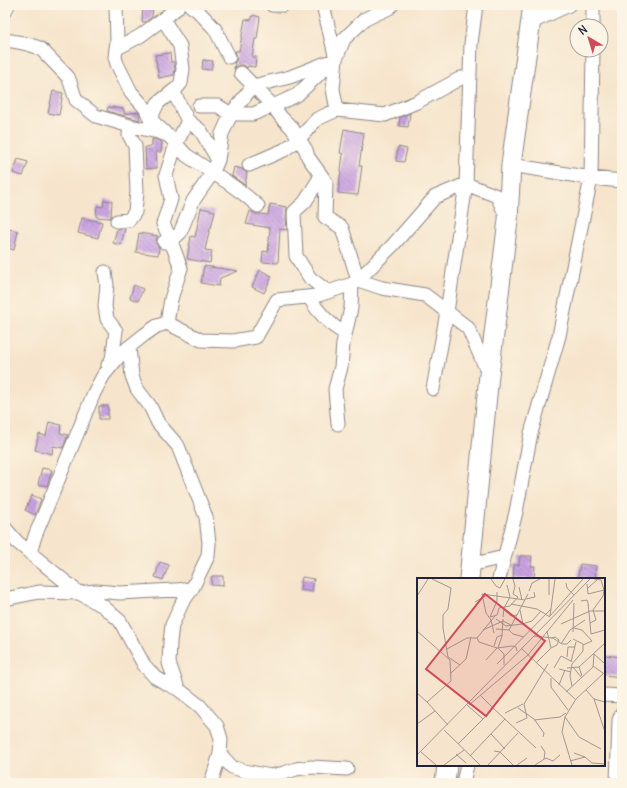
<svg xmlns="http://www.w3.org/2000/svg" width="627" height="788" font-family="Delius,sans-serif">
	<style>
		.building { fill: url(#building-back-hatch) }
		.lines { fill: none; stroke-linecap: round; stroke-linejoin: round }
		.minor-casing { stroke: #8c8484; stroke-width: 15 }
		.highway-casing { stroke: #8c8484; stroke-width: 21 }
		.minor { stroke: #fff; stroke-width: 13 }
		.highway { stroke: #fff; stroke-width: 19 }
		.inset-road { fill: none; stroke: #a19792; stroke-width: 1 }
		.view { fill: #d1495b; fill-opacity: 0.15; stroke: #d1495b; stroke-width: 2 }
		.inset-edge { fill: none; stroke: #22223b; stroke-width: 2 }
	</style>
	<defs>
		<pattern id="building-back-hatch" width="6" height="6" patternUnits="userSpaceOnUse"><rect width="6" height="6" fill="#c9a2e2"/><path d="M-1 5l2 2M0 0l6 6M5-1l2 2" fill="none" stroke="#a384b8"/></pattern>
	</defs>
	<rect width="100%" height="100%" fill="#fcf5e5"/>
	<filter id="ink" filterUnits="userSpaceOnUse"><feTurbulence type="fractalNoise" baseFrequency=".025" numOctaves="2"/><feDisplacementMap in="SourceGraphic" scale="8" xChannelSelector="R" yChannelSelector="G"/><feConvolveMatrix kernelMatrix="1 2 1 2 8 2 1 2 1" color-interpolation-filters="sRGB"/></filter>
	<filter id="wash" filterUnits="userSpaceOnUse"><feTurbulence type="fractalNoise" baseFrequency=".012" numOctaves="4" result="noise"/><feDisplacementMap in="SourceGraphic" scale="16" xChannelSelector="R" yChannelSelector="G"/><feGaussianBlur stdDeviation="0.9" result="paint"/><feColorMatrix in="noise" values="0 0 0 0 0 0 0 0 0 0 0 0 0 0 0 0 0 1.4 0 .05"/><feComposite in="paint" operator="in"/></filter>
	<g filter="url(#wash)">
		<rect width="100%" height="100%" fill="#f6e5cc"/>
		<g id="blocks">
			<path class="building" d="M 143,5 L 153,6 L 152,17 L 145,22 L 142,22 Z
				M 253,15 L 260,17 L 257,39 L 255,39 L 252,57 L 256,57 L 255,67 L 248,66 L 247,68 L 244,65 L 239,65 L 234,69 L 235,64 L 234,63 L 236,61 L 237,57 L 235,51 L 239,51 L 245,19 L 251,20 Z
				M 170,53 L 171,62 L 174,62 L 175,69 L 174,75 L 159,78 L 155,55 Z
				M 203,60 L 213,61 L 211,70 L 202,69 Z
				M 53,91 L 63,93 L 59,115 L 48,113 Z
				M 108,107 L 124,109 L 124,114 L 138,112 L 139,113 L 140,120 L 107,111 Z
				M 410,113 L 408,127 L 399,126 L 400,117 Z
				M 344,129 L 364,133 L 359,166 L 362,166 L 358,195 L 338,193 L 343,154 L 340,153 Z
				M 152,139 L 162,142 L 161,152 L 156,152 L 157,168 L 146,169 L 145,147 L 152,146 Z
				M 398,147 L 407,149 L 404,162 L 396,161 Z
				M 18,159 L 28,162 L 23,176 L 13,173 Z
				M 234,167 L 242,169 L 244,171 L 247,173 L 245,185 L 232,176 Z
				M 104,200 L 112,201 L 111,216 L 110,218 L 96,217 L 97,206 L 103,207 Z
				M 270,204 L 287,207 L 286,218 L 287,230 L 280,229 L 278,263 L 262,262 L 263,251 L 268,252 L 270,228 L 246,224 L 250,211 L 256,214 L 261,214 L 268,215 Z
				M 201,208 L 215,211 L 211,228 L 210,228 L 205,250 L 212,251 L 210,263 L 187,259 L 191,236 L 195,237 Z
				M 82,218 L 102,222 L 98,238 L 78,233 Z
				M 5,228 L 18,231 L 14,250 L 5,247 Z
				M 125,228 L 121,245 L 113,243 L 117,229 Z
				M 139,233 L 158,236 L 156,239 L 156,243 L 159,248 L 158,255 L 136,252 Z
				M 204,266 L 238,271 L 220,278 L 219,286 L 201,283 Z
				M 260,270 L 272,276 L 264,293 L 252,287 Z
				M 134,285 L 143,289 L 138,301 L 130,298 Z
				M 99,406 L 108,406 L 108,419 L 99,419 Z
				M 49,422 L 61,425 L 60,433 L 68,435 L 63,448 L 53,446 L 52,454 L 35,450 L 39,434 L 46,436 Z
				M 42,468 L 52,470 L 47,486 L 38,484 Z
				M 32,495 L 41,499 L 35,515 L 25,510 Z
				M 520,556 L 532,556 L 531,566 L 535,566 L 534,579 L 513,579 L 514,565 L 519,565 Z
				M 160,562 L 169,565 L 163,580 L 155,577 Z
				M 580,564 L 596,566 L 595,579 L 578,577 Z
				M 212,576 L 223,576 L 223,586 L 211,585 Z
				M 302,577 L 314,579 L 312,592 L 300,590 Z
				M 604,655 L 622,657 L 622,677 L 604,675 Z"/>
		</g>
	</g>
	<g filter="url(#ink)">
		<use href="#blocks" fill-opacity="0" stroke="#8c8484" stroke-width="1"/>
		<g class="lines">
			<defs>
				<path id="minor" d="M 116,5 L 117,41 L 115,57 L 117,64 L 131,92 L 146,109 L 150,119 L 165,133
					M 190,5 L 198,11 L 215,29 L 229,57
					M 272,5 L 283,5
					M 323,5 L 336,59 L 333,89 L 337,110
					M 593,5 L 593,26
					M 5,11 L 8,5
					M 530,23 L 569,5
					M 5,40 C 17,42 29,43 41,49 L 68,77 L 70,82 L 76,100 L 96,116 L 130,126 L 158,132 L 169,136 L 186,155 L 227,182 L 245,195 L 258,206
					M 116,49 L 140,36 L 163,19
					M 241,73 L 273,106 L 281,117 L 292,128 L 306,150 L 308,157 L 326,182 L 325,217 L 342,228 L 358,280
					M 173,91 L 188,121 L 176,144 L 166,175 L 171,199 L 163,224 L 169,236 L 181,268 L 171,299 L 167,323 L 201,340 L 233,341 L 256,337 L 277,300 L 316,296 L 352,284 L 358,280 L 393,245 L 435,197 L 466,184 L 497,196 L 507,218
					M 199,106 L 218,106 L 231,114 L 253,114 L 273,106 L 297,95 L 319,74 L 336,59 L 344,39 L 365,19 L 389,8 L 392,5
					M 150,119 L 158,103 L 177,88 L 181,83 L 183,69 L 180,46 L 163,19 L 177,8 L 178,5
					M 188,121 L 201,131 L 218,160
					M 249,165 L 284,150 L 299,139 L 317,119 L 337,110 L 385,115 L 417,102 L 461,78 L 470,77
					M 509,173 L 511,165 L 591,178 L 622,181
					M 321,176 L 305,202 L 294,212 L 296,256 L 310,278 L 328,292
					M 117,221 L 129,220 L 135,212 L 137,192 L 135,146 L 129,135 L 130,126
					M 164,242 L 171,241 L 180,233 L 193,201 L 213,172 L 218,160 L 222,134 L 231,114 L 253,86 L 290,77 L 336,59
					M 105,272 L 107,285 L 105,306 L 107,319 L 116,331 L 112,359 L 108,365
					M 358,280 L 382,288 L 425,295 L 468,328 L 488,373
					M 309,297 C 318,313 329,324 345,334
					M 129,347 L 132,376 L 137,389 L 150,406 L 158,423 L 178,446 L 206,517 L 209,543 L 208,556 L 192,589 L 182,603 L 172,625 L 170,642 L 169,663 L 178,689
					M 433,389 L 447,312 L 466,184 L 471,44 L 476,5
					M 338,424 L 335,389 L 341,367 L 343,344 L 351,308 L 352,284
					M 5,528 L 17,542 L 79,593 L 96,591 L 120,593 L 192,589
					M 30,553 L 35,536 L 94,393 L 103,376 L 121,354 L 129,347 L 144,335 L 157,326 L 167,323
					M 470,565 L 504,557
					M 499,579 L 516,512 L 531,433 L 559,336 L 591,178 L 593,50
					M 5,599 L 39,592 L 79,593 L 103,606 L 120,621 L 144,665 L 155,677 L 167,684 L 178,689 L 200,706 L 217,726 L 221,739 L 220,754 L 211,783
					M 604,695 L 622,696
					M 220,754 L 232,767 L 244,771 L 271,776 L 284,773 L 296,769 L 311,767 L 347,769
					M 463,783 L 467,765
					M 617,783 L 619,720 L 622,713"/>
				<path id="highway" d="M 469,579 L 489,375 L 508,220 L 511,165 L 533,5
					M 445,783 L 447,765"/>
			</defs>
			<use href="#minor" class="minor-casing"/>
			<use href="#highway" class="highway-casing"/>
			<use href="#minor" class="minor"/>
			<use href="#highway" class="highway"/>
		</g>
	</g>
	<g transform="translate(417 578)">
		<rect width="188" height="188" fill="#f6e5cc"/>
		<path class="inset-road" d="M 15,1 L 34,10 L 31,31 L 26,37 L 26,50 L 31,79 L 43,87M 74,1 L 79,8 L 83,10 L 88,1M 149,5 L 150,10 L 157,17M 170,6 L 171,16 L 187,12M 102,9 L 105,22M 171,10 L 181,1M 112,13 L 115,5 L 123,1M 132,17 L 132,1M 0,18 L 11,1M 109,21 L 118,19 L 117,14M 164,23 L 170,22 L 171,25 L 173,45 L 179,42 L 176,32 L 186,18 L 187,12 L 184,2 L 177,1M 58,24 L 70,17M 94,26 L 120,31 L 133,39M 86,31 L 94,38 L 100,37M 103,32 L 106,46M 78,38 L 60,60 L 62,64 L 80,70 L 95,68 L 99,69 L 100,73M 133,38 L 166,1M 133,38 L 138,1M 73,39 L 80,37 L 82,30 L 93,28 L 101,19 L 96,16 L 98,8 L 96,1M 73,39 L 80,23 L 80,14M 86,39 L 87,30 L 93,19 L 90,7M 79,41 L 89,48 L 105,46 L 115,43 L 124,33M 173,45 L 174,56 L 188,52M 144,46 L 173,33 L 188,33M 157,50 L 165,52 L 175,63 L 166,67M 79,51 L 92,52 L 96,56 L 107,59M 66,52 L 86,43 L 94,47M 92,52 L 111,16M 0,53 L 33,82 L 34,103 L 10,124 L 31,147M 156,54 L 157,25M 77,55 L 74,42 L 69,35 L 65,16 L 108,22M 117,58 L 136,60 L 145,66 L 150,66 L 154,62M 134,60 L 138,59 L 142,62 L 140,67 L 134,70M 144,66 L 153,52 L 168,42M 77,68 L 80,59 L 85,57M 81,70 L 85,58 L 86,41M 81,70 L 87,76 L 87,87M 104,70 L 158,121M 30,71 L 50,60 L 60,60M 177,76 L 188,86M 150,79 L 151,69 L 158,69M 69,82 L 80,70M 154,84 L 159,64M 119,85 L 134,70 L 130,53M 80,86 L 134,31M 176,88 L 186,95M 156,89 L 164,99M 137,90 L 144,78 L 154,83M 150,90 L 162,89M 142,91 L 154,94M 34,95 L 49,81 L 54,59M 165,98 L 162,89 L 188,65M 134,100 L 134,109 L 151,132M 142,107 L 148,92M 155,108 L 153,98 L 155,86 L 166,73 L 166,66 L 156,61M 169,112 L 177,121 L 188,124M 149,114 L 176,89 L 177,76M 0,115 L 10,124M 63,117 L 76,130M 177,121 L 188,154M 50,127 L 66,141 L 76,130 L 119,170M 52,127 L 111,77 L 156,22M 101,130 L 117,141 L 127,155 L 126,159M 88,135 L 106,126M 148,139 L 145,154 L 155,187M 117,142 L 143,139 L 149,135M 99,145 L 110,140 L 107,126 L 131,86M 0,146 L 18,133M 27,152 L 63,187M 74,156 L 88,171M 41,166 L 66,141M 124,168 L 128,174 L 127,181M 184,171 L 162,159 L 148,139 L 159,121 L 188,94M 77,173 L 83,174 L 96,187M 4,174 L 19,187M 157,175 L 168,179 L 175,185 L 188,186M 39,176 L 49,185M 0,177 L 173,1M 53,178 L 88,141M 153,183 L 168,179M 27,187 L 47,172M 71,187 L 101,155M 100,187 L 110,180M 118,187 L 129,180 L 136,183 L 143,177"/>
		<path class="view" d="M 68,16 L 128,63 L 69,138 L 9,91 Z"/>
		<rect width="188" height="188" class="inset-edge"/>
	</g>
	<rect width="627" height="788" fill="none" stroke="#fcf5e5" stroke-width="20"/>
	<g transform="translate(589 38) rotate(322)"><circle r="19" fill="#fcf5e5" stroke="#a5a1a1"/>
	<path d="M0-3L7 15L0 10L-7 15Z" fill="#d1495b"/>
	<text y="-6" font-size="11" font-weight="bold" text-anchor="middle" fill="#22223b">N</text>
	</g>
</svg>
